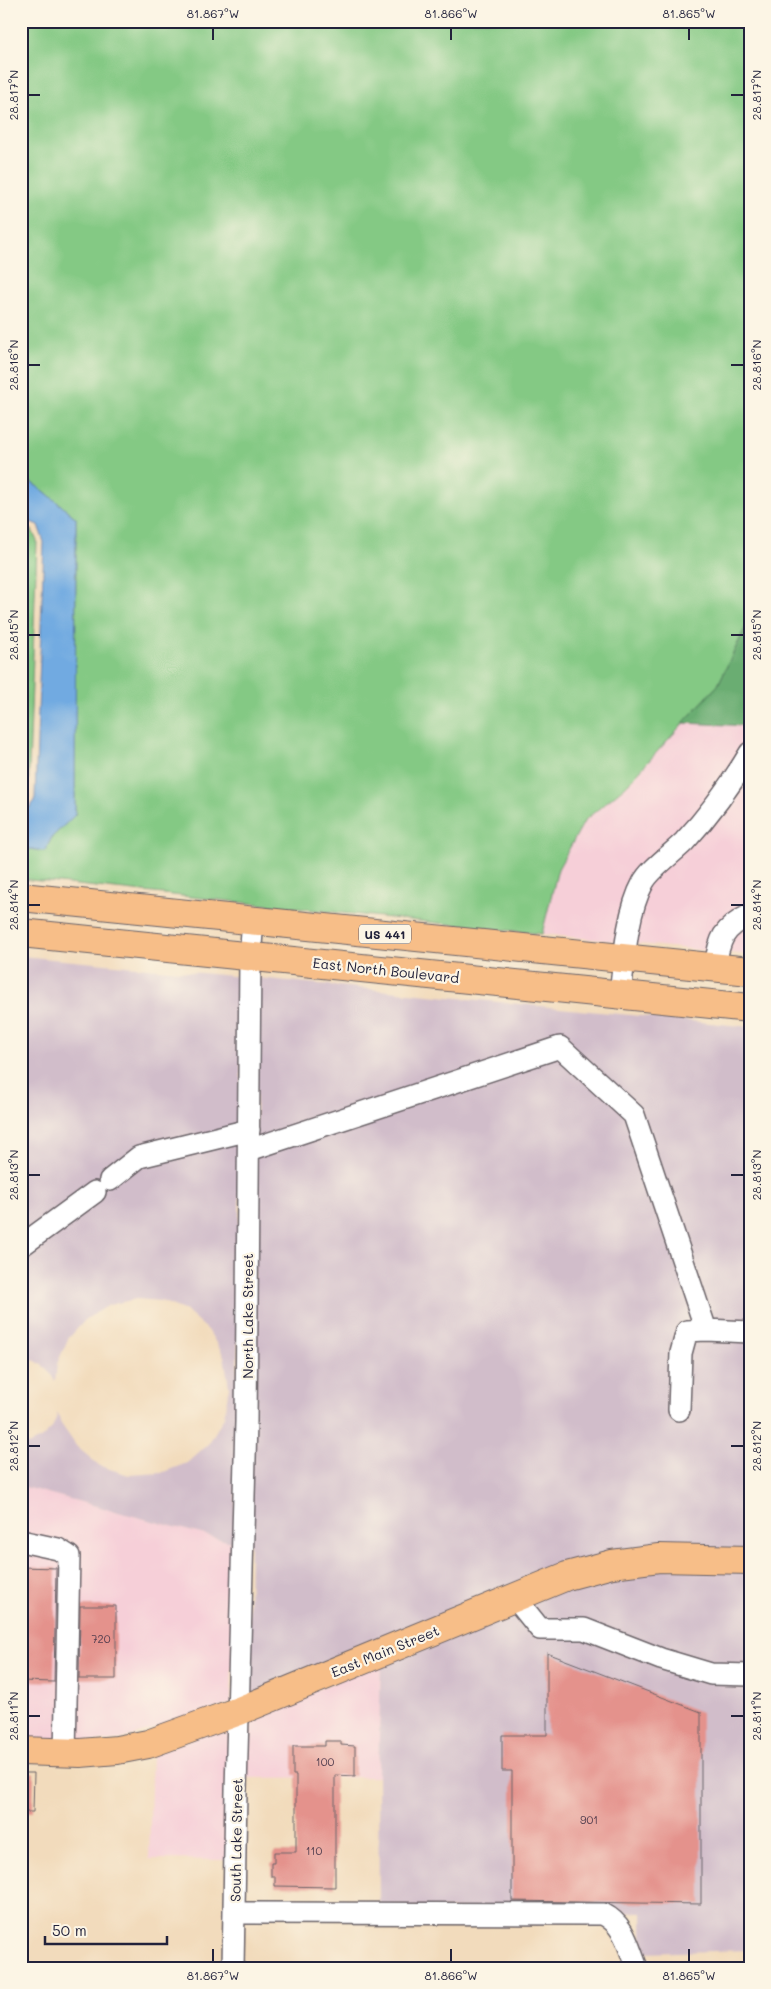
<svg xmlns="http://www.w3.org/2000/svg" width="771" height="1989" font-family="Mali,sans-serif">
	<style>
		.built { fill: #f6cfd8 }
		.industrial { fill: #d1bdca }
		.green { fill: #84c984; stroke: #537660 }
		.forest { fill: #6bad72; stroke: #466856 }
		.water { fill: #71aae1; stroke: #4a668e }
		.building { fill: #e4928c }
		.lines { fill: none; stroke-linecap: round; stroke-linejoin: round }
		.minor-casing { stroke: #6b6368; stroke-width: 24 }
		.major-casing { stroke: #6b6368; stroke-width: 30 }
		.minor { stroke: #fff; stroke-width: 21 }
		.major { stroke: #f7be88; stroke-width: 28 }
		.ticks { fill: none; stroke: #22223b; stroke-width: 2 }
		.labels { text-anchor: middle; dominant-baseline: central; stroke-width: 4.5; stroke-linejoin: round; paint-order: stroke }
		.number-label { font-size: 11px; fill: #523e4f }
		.shield { fill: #fcf5e5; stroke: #63616e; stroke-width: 1 }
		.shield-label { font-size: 12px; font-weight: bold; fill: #22223b }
		.street-label { font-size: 14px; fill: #22223b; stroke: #fcf5e5 }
		.neatline { fill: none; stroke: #22223b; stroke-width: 2 }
		.ticks-label { font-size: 12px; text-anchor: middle; fill: #22223b }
	</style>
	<rect width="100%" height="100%" fill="#fcf5e5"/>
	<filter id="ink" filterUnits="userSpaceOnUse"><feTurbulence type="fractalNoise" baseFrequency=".02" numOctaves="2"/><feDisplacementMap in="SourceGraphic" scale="10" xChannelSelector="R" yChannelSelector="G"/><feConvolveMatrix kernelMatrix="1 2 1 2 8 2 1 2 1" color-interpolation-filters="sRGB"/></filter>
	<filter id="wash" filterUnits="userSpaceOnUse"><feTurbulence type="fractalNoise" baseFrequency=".0096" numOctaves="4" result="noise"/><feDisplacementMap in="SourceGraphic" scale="20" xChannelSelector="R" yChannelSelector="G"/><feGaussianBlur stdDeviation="1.12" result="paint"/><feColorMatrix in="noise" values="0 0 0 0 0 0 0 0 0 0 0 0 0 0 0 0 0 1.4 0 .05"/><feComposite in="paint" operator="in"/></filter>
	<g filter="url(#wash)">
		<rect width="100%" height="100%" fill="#f2dbbc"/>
		<path class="built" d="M 683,723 L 750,726 L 750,955 L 542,934 L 558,869 L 585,820 L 626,786 Z
			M 21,1486 L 235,1543 L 231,1704 L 116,1741 L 21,1741 Z
			M 381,1663 L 378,1777 L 245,1778 L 247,1719 Z
			M 231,1725 L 227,1860 L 149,1859 L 152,1753 Z"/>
		<path class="industrial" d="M 21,956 L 242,977 L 235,1543 L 21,1486 L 21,1446 L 31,1444 L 42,1438 L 52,1428 L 58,1413 L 61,1424 L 77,1447 L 100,1466 L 129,1475 L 161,1473 L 187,1463 L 209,1443 L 224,1417 L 229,1387 L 224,1356 L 208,1330 L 186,1311 L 161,1301 L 136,1299 L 109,1305 L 86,1319 L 68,1339 L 57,1364 L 55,1381 L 47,1369 L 36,1361 L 21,1357 Z
			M 258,978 L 750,1027 L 750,1551 L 660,1549 L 248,1698 Z
			M 660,1568 L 750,1570 L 750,1950 L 642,1953 L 642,1913 L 379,1907 L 378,1777 L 381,1663 L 569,1586 Z"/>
		<path class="green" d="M 21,21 L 744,21 L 750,73 L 750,618 L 718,685 L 626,786 L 585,820 L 558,869 L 542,934 L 21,879 L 21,848 L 45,851 L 52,837 L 75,815 L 76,518 L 44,491 L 21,476 Z
			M 21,526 L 32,530 L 37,541 L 28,798 L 21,798 Z"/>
		<path class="forest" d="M 750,618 L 750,726 L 683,723 L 718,685 Z"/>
		<path class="water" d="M 21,476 L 44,491 L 76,518 L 75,815 L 52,837 L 45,851 L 21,848 L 21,807 L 31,807 L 35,798 L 44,542 L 38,525 L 21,518 Z"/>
		<g id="blocks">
			<path class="building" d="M 21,1567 L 56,1568 L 54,1682 L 21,1681 Z
				M 80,1606 L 116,1606 L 116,1679 L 79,1679 Z
				M 547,1653 L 701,1712 L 701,1904 L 512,1901 L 512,1771 L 502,1771 L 502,1735 L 547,1735 Z
				M 325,1741 L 341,1741 L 341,1745 L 355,1746 L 355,1776 L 335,1775 L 335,1887 L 275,1886 L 275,1876 L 271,1876 L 271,1863 L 274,1863 L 274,1852 L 296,1852 L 296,1775 L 293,1775 L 293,1746 L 325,1746 Z
				M 21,1773 L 34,1773 L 33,1812 L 21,1812 Z"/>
		</g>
	</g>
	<g filter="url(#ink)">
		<use href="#blocks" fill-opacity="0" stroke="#6b6368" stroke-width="1"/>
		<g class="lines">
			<defs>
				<path id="minor" d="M 715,967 C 719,939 723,928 750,915
					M 620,995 C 624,961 627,912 643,883 C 649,870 673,853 684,842 C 709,815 731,785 750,753
					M 249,1150 L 560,1047 L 634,1115 L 706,1330
					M 110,1180 L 139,1157 L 249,1130
					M 21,1246 L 95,1192
					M 679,1410 L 681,1353 L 687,1331 L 706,1330 L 750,1332
					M 21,1541 L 58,1549 L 69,1556 L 65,1753
					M 515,1598 L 540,1629 L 584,1629 L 661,1659 L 711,1674 L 750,1675
					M 234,1913 L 603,1914 C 625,1925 628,1946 637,1968
					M 233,1968 L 236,1790 L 246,1422 L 250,957 L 253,921"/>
				<path id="major" d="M 21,897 L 750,971
					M 21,933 L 750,1008
					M 21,1751 L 80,1753 L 117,1750 L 148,1744 L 239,1711 L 567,1576 L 612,1564 L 659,1558 L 750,1560"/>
			</defs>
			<use href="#minor" class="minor-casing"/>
			<use href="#major" class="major-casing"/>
			<use href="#minor" class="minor"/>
			<use href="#major" class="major"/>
		</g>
	</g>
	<path class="ticks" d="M 213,28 L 213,40M 451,28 L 451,40M 689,28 L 689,40M 28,95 L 40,95M 731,95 L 744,95M 28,365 L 40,365M 731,365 L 744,365M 28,635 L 40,635M 731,635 L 744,635M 28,905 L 40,905M 731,905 L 744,905M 28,1175 L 40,1175M 731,1175 L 744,1175M 28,1446 L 40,1446M 731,1446 L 744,1446M 28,1716 L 40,1716M 731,1716 L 744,1716M 213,1949 L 213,1962M 451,1949 L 451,1962M 689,1949 L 689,1962"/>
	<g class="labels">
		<g class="number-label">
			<text x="101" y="1638">720</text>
			<text x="325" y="1761">100</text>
			<text x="589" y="1819">901</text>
			<text x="314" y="1850">110</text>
		</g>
		<rect class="shield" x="359" y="924.5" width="52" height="19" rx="4"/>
		<g class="shield-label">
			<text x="385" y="934">US 441</text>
		</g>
		<g class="street-label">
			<text transform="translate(386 970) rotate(6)">East North Boulevard</text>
			<text transform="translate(247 1316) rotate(-90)">North Lake Street</text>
			<text transform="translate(385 1651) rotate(-22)">East Main Street</text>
			<text transform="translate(236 1840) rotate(-89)">South Lake Street</text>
		</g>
	</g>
	<rect width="771" height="1989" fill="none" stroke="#fcf5e5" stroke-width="55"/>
	<path d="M45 1936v8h122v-8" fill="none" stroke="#22223b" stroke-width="2.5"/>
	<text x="52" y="1936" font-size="15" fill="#22223b" stroke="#fcf5e5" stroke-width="4" paint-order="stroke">50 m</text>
	<rect x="28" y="28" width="716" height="1934" class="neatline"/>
	<g class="ticks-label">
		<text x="213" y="18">81.867°W</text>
		<text x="451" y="18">81.866°W</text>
		<text x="689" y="18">81.865°W</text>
		<text transform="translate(14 95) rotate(-90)" y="4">28.817°N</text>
		<text transform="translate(757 95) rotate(-90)" y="4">28.817°N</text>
		<text transform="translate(14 365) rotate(-90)" y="4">28.816°N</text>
		<text transform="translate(757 365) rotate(-90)" y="4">28.816°N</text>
		<text transform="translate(14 635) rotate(-90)" y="4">28.815°N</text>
		<text transform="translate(757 635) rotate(-90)" y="4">28.815°N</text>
		<text transform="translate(14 905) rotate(-90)" y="4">28.814°N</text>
		<text transform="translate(757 905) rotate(-90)" y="4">28.814°N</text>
		<text transform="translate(14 1175) rotate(-90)" y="4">28.813°N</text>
		<text transform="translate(757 1175) rotate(-90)" y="4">28.813°N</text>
		<text transform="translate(14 1446) rotate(-90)" y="4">28.812°N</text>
		<text transform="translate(757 1446) rotate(-90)" y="4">28.812°N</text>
		<text transform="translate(14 1716) rotate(-90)" y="4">28.811°N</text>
		<text transform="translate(757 1716) rotate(-90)" y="4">28.811°N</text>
		<text x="213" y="1980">81.867°W</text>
		<text x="451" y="1980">81.866°W</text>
		<text x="689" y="1980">81.865°W</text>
	</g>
</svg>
